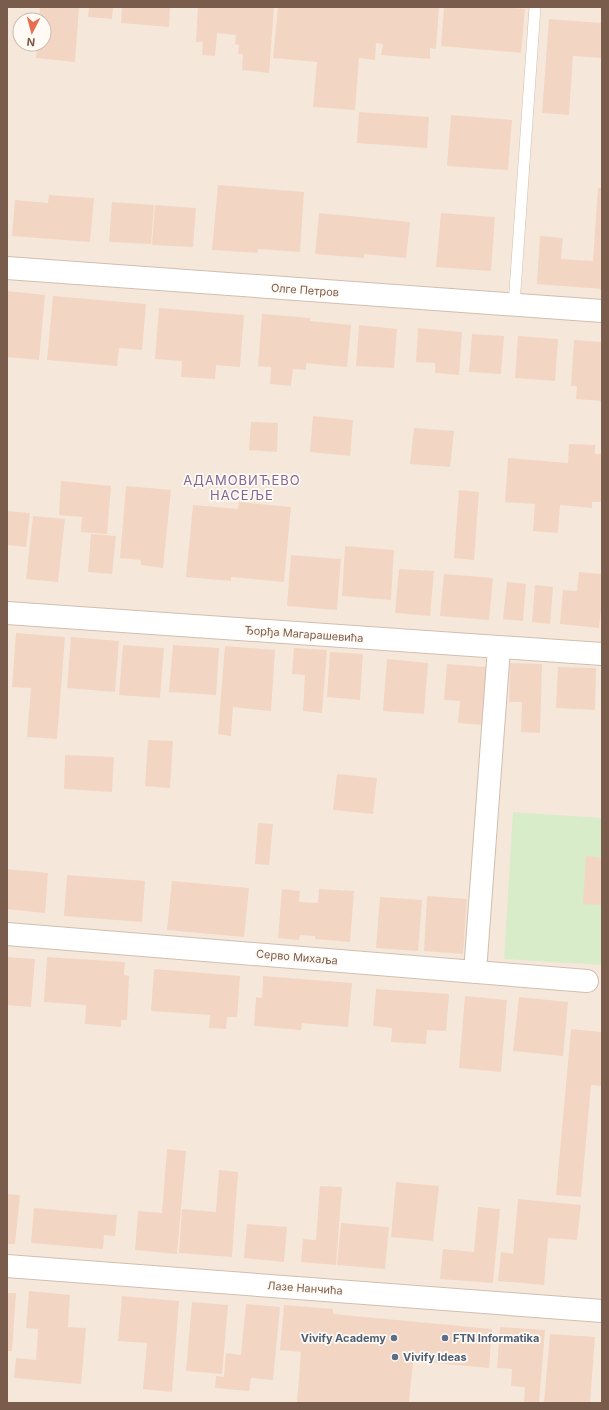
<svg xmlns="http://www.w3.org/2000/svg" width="609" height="1410" font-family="Inter,sans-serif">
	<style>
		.residential { fill: #f5e8da; fill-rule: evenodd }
		.green { fill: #d8ecc9 }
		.building { fill: #f3d5c3 }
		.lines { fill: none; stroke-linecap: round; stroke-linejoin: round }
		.lane-casing { stroke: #d1beb0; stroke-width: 12 }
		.street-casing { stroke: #d1beb0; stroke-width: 24 }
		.lane { stroke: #fff; stroke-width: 11 }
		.street { stroke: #fff; stroke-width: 22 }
		.service-dot { fill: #5c6f8a; stroke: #fffaf3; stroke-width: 1.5 }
		.labels { text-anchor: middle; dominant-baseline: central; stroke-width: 3.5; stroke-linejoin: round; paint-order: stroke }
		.street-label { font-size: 11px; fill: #7a5c4d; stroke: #fffaf3 }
		.service-label { font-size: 11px; font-weight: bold; fill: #4e5e75; stroke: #fffaf3; text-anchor: start }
		.quarter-label { font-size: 13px; letter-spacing: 1px; fill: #846695; stroke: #fffaf3 }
	</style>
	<rect width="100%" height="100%" fill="#fdf6ec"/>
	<path class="residential" d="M 7,7 L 602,7 L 602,1403 L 7,1403 ZM 20,20 L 44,20 L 44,44 L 20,44 Z"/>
	<path class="green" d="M 513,812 L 602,818 L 602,965 L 504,959 Z"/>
	<path class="building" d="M 40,7 L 79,7 L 75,62 L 36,58 L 37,44 L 44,44 L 44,20 L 39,20 Z
		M 89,7 L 113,7 L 112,19 L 88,17 Z
		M 122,7 L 170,7 L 169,27 L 121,23 Z
		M 198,7 L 274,7 L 269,73 L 242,70 L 243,54 L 238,54 L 239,45 L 235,44 L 236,35 L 217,33 L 215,56 L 202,55 L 203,42 L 196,42 Z
		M 278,7 L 439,7 L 436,49 L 430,48 L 430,59 L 381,55 L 383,44 L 376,43 L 375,60 L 359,58 L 355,110 L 313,107 L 317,62 L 273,58 Z
		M 444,7 L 501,7 L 525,9 L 521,53 L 441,46 Z
		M 549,19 L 602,23 L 602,58 L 573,56 L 569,115 L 542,113 Z
		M 359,112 L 429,117 L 427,148 L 357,143 Z
		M 451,115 L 512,120 L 508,170 L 447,166 Z
		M 218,185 L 304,192 L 300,252 L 258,249 L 258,253 L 212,250 Z
		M 598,188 L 602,188 L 602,289 L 537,284 L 540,236 L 563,238 L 561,259 L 593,261 Z
		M 49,195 L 94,198 L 90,242 L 12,236 L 15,200 L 48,203 Z
		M 112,202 L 154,205 L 151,244 L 109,242 Z
		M 155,205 L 196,208 L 193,247 L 152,245 Z
		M 319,213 L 410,222 L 406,258 L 364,254 L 364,258 L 315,254 Z
		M 441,213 L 495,217 L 491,271 L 436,267 Z
		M 7,291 L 45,295 L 39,360 L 7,357 Z
		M 53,296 L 146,304 L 142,350 L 119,348 L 117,366 L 47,360 Z
		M 159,308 L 244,315 L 240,367 L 216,365 L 215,379 L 181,377 L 182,361 L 155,359 Z
		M 262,314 L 310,318 L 310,321 L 351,325 L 347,367 L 306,363 L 306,370 L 293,369 L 291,386 L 270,384 L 271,367 L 258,366 Z
		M 359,325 L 397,329 L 394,368 L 356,366 Z
		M 418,328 L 462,332 L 459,375 L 435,373 L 435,363 L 416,362 Z
		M 472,334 L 504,336 L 501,374 L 469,372 Z
		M 518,336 L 558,339 L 555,381 L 515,378 Z
		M 574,340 L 602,342 L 602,401 L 576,399 L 577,386 L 571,386 Z
		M 313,416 L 353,420 L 350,456 L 310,452 Z
		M 251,422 L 278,423 L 277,452 L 249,450 Z
		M 414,428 L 454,431 L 450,467 L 410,464 Z
		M 569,444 L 595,445 L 595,454 L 602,454 L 602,502 L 592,502 L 592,508 L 560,505 L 558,533 L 533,531 L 535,504 L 505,502 L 508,458 L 568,463 Z
		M 61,481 L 111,486 L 107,534 L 81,532 L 82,517 L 59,515 Z
		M 126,486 L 171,490 L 163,568 L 141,565 L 141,560 L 120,558 Z
		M 459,490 L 479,492 L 474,560 L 454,558 Z
		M 239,502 L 291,507 L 284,582 L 231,577 L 231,581 L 186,577 L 193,505 L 238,509 Z
		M 7,511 L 30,513 L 26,547 L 7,545 Z
		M 33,516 L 65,519 L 58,582 L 26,579 Z
		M 91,534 L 116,536 L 112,574 L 88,572 Z
		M 345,546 L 394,550 L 391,600 L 342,596 Z
		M 291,555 L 341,559 L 337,610 L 287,606 Z
		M 399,569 L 434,571 L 430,616 L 395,613 Z
		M 579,572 L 602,574 L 602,602 L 599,628 L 560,624 L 563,590 L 577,591 Z
		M 444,574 L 493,578 L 489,620 L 440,616 Z
		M 507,582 L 526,584 L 523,621 L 503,619 Z
		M 535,585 L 553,587 L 550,624 L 532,622 Z
		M 16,633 L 65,637 L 57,739 L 27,737 L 31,688 L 12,687 Z
		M 71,637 L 119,641 L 115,692 L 67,688 Z
		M 123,645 L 164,648 L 160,698 L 119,695 Z
		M 173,645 L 219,648 L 216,695 L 169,692 Z
		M 225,646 L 275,650 L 271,711 L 233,707 L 231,736 L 218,734 Z
		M 294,648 L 327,650 L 322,713 L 303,711 L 305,675 L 292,674 Z
		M 330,652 L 363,654 L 360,700 L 327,697 Z
		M 387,659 L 428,663 L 424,714 L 383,711 Z
		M 510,663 L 542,664 L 540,733 L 521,732 L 522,702 L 509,702 Z
		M 447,664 L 486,667 L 482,725 L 458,723 L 460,701 L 444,700 Z
		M 558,667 L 596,668 L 595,710 L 556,708 Z
		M 148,740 L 173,741 L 170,788 L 145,786 Z
		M 65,755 L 114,757 L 112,792 L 64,789 Z
		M 337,774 L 377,778 L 373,814 L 333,810 Z
		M 258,823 L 273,824 L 269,865 L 255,864 Z
		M 586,856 L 602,858 L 602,905 L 583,904 Z
		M 7,869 L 48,873 L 45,913 L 7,909 Z
		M 67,875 L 145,881 L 142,922 L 64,916 Z
		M 172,881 L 249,888 L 244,937 L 167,930 Z
		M 282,889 L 300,891 L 299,902 L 318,903 L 319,889 L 354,891 L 350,942 L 315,939 L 315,936 L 300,935 L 299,940 L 278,938 Z
		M 427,896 L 467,899 L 463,954 L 424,951 Z
		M 380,897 L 422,900 L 418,951 L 376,948 Z
		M 7,957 L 35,959 L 31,1007 L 7,1005 Z
		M 47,957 L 125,962 L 124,975 L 129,976 L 127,1020 L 121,1020 L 121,1027 L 85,1024 L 86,1005 L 44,1002 Z
		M 154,969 L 240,976 L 237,1017 L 227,1017 L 226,1029 L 209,1028 L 210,1015 L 151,1011 Z
		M 263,976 L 352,983 L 348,1027 L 302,1023 L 301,1030 L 254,1026 L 256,997 L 262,998 Z
		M 376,989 L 449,994 L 446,1031 L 427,1030 L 426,1044 L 391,1042 L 392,1028 L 373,1026 Z
		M 465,996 L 507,1000 L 501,1072 L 459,1068 Z
		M 519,997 L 568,1002 L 563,1056 L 513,1051 Z
		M 571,1029 L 602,1032 L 602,1086 L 591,1085 L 581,1197 L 556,1195 Z
		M 167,1149 L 186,1151 L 177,1254 L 135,1250 L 138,1211 L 162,1213 Z
		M 219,1170 L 238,1172 L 232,1257 L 179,1253 L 182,1209 L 216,1212 Z
		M 396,1182 L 439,1186 L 433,1241 L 391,1237 Z
		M 320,1186 L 342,1187 L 336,1265 L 301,1262 L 303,1239 L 316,1240 Z
		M 7,1194 L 20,1195 L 15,1244 L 7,1244 Z
		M 518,1199 L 581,1205 L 577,1240 L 548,1238 L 544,1285 L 498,1281 L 501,1252 L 513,1254 Z
		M 478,1207 L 500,1209 L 493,1283 L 440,1279 L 443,1249 L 474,1252 Z
		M 34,1208 L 117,1215 L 115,1236 L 104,1235 L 103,1249 L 31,1243 Z
		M 341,1223 L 389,1227 L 385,1269 L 337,1265 Z
		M 247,1224 L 287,1227 L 284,1262 L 244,1258 Z
		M 29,1291 L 70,1295 L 68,1327 L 86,1328 L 81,1384 L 14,1378 L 16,1358 L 36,1360 L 38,1329 L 26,1328 Z
		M 7,1293 L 16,1293 L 12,1351 L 7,1351 Z
		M 122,1296 L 179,1301 L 172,1392 L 143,1389 L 147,1343 L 118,1341 Z
		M 192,1302 L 228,1305 L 222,1374 L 186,1371 Z
		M 246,1304 L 280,1307 L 273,1380 L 251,1378 L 249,1391 L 215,1388 L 216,1376 L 224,1377 L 226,1353 L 241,1355 Z
		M 284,1305 L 333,1309 L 333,1314 L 492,1329 L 489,1368 L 413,1361 L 409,1403 L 297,1403 L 301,1352 L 280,1350 Z
		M 500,1327 L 545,1330 L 539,1403 L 524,1403 L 525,1387 L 511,1386 L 512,1369 L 497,1368 Z
		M 550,1334 L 595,1337 L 590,1403 L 544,1403 Z"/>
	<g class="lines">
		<defs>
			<path id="lane" d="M 514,305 L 535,7"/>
			<path id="street" d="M 7,268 L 602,311
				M 7,613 L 602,654
				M 7,934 L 587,981
				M 475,972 L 499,648
				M 7,1266 L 602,1311"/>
		</defs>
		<use href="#lane" class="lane-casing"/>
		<use href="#street" class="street-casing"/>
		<use href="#lane" class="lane"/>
		<use href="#street" class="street"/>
	</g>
	<g class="service-dot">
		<circle cx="394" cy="1338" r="4"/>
		<circle cx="445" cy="1338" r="4"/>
		<circle cx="395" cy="1357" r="4"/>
	</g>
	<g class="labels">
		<g class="street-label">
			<text transform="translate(305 290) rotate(4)">Олге Петров</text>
			<text transform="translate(304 634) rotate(4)">Ђорђа Магарашевића</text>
			<text transform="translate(297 957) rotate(5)">Серво Михаља</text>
			<text transform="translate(305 1288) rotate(4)">Лазе Нанчића</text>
		</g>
		<g class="service-label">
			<text x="386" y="1338" text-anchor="end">Vivify Academy</text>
			<text x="453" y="1338">FTN Informatika</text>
			<text x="403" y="1357">Vivify Ideas</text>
		</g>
		<g class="quarter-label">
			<text x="242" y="480">АДАМОВИЋЕВО<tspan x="242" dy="15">НАСЕЉЕ</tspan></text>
		</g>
	</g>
	<rect width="609" height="1410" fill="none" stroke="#7a5c4d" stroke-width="16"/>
	<g transform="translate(32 32) rotate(186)"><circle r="19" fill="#fffaf3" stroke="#cabbb1"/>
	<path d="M0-3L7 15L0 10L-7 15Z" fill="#e76f51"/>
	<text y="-6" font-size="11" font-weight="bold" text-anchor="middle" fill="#7a5c4d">N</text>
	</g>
</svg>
